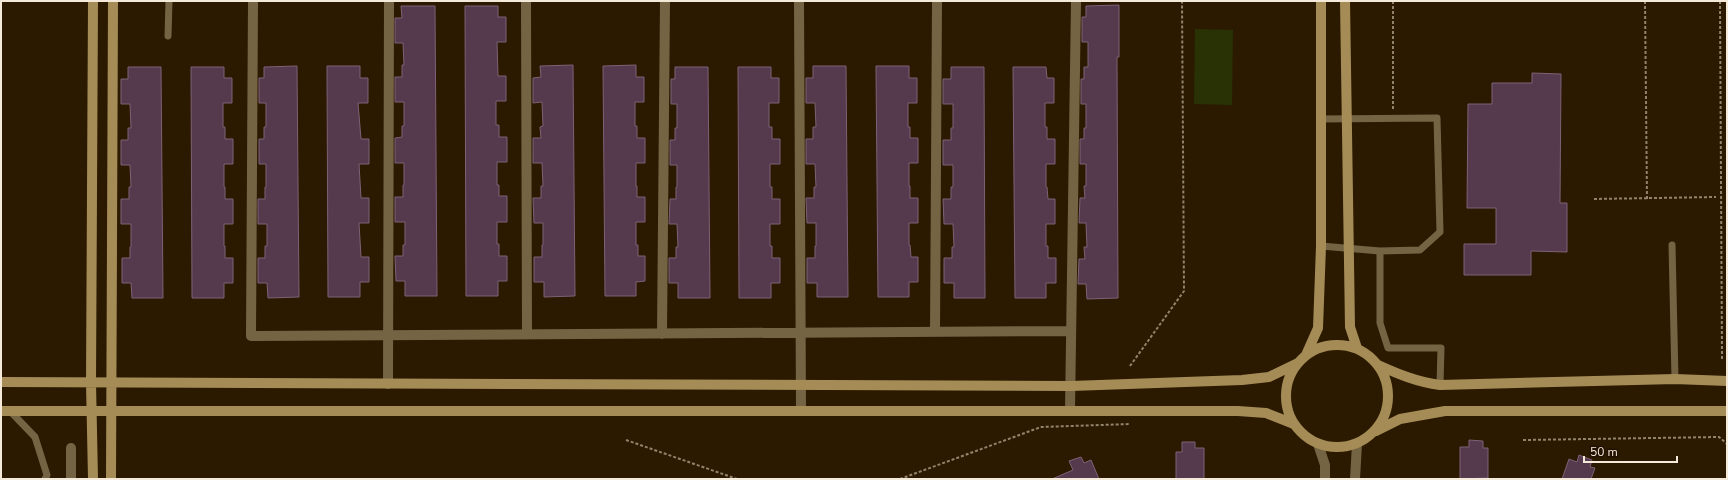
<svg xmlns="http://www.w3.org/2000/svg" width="1728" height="480" font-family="'Nunito Sans',sans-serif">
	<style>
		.green { fill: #283205 }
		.building { fill: #553a4e; stroke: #7e6176 }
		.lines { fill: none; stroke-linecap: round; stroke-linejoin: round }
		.path { stroke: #92836e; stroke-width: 2; stroke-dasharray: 3 2; stroke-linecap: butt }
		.lane { stroke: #746444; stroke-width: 7 }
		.street { stroke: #746444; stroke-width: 10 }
		.secondary { stroke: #a58c57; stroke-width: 10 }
	</style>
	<rect width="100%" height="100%" fill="#2c1a00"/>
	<path class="green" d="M 1195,29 L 1233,30 L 1232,105 L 1194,104 Z"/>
	<path class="building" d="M 1119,5 L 1119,57 L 1117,57 L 1118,298 L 1087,299 L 1086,284 L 1078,284 L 1079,259 L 1085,259 L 1084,247 L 1087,247 L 1086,223 L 1079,223 L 1080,198 L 1085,198 L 1084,186 L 1086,186 L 1086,164 L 1080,164 L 1080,139 L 1084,139 L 1084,128 L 1086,128 L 1086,104 L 1081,104 L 1081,79 L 1084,79 L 1084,67 L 1088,67 L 1088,42 L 1082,42 L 1082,17 L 1086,17 L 1086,6 Z
		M 401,6 L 435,6 L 437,296 L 405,296 L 405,281 L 396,281 L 395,256 L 403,256 L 403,245 L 405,245 L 405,222 L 395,222 L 395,197 L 403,197 L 403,185 L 404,185 L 404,163 L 395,163 L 395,138 L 402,137 L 402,126 L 404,126 L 404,102 L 395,102 L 395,77 L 402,77 L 402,65 L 404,65 L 403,43 L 395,43 L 395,18 L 402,18 Z
		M 465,6 L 498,6 L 498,17 L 506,17 L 506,42 L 497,42 L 498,76 L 506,76 L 506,101 L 496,101 L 496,125 L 499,125 L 499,137 L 507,137 L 507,162 L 497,162 L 497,185 L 499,185 L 499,196 L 507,196 L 507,222 L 497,222 L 497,244 L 499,244 L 499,256 L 507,256 L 507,281 L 498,281 L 498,296 L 466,296 Z
		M 573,65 L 575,296 L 544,297 L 544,282 L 534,282 L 534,257 L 542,257 L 542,245 L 543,245 L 543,223 L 534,223 L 533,198 L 541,198 L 541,186 L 543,186 L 542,163 L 533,163 L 533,138 L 541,138 L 540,127 L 543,126 L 542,102 L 533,103 L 533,78 L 541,77 L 540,66 Z
		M 636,65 L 636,77 L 644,77 L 644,102 L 635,102 L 635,126 L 637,126 L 637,138 L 645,138 L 645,163 L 636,163 L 636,186 L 637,186 L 637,197 L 645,197 L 645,222 L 636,222 L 636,245 L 638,245 L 638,256 L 645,256 L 645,281 L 636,282 L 636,296 L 605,296 L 603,66 Z
		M 297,66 L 299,297 L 268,298 L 267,283 L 258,283 L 258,258 L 265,258 L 265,246 L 267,246 L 267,224 L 258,224 L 258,199 L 265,199 L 265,187 L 266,187 L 266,164 L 259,164 L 259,139 L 264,139 L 264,127 L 266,127 L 266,103 L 259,103 L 259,78 L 264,78 L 264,67 Z
		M 327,66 L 360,66 L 360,78 L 368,78 L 368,103 L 358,103 L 361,139 L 369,139 L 369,164 L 359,164 L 361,198 L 369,198 L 369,223 L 359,223 L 361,257 L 369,257 L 369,282 L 360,282 L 360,297 L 328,297 Z
		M 813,66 L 846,66 L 848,297 L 817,297 L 817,283 L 807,283 L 807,258 L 815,258 L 815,246 L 816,246 L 816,223 L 807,223 L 806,198 L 814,198 L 814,187 L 816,187 L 815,164 L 806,164 L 806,139 L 813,139 L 813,127 L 816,127 L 815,103 L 806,103 L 806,78 L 813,78 Z
		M 876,66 L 909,66 L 909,78 L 917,78 L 917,103 L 908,103 L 908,127 L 910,127 L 910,138 L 918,138 L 918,163 L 909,163 L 909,186 L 910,186 L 910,198 L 918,198 L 918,223 L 909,223 L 909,245 L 910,245 L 911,257 L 918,257 L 918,282 L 909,282 L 909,297 L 878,297 Z
		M 128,67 L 161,67 L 163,298 L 132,298 L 131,283 L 122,283 L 122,258 L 130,258 L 130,247 L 131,247 L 131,224 L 121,224 L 121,199 L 129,199 L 129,187 L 131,187 L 130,165 L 121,165 L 121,140 L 128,140 L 128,128 L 131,128 L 130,104 L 121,104 L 121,79 L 128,79 Z
		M 191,67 L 224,67 L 224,78 L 232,78 L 232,103 L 223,103 L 223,127 L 225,127 L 225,139 L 233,139 L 233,164 L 224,164 L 224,187 L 225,187 L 225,199 L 233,199 L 233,224 L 224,224 L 224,246 L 225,246 L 225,258 L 233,258 L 233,283 L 224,283 L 224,298 L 192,298 Z
		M 675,67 L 708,67 L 710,298 L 678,298 L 678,283 L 669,283 L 669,258 L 676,258 L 676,247 L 678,247 L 677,224 L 669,224 L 670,199 L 676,199 L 676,187 L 677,187 L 677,165 L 670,165 L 670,140 L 675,140 L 675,128 L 677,128 L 677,104 L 671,104 L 671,79 L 675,79 Z
		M 738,67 L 771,67 L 771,78 L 779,78 L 779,103 L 769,103 L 769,127 L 772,127 L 772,139 L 780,139 L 780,164 L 770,164 L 770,187 L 772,187 L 772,199 L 780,199 L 780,224 L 770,224 L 770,246 L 772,246 L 772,258 L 780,258 L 780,283 L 771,283 L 771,298 L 739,298 Z
		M 951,67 L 984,67 L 985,298 L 954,298 L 954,283 L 944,283 L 944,258 L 952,258 L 952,247 L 954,247 L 953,224 L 944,224 L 943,199 L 951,199 L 951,187 L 953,187 L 953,165 L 943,165 L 943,140 L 951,140 L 951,128 L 953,128 L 953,104 L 943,104 L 943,79 L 951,79 Z
		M 1013,67 L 1046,67 L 1047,78 L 1054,78 L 1054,103 L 1045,103 L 1045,127 L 1047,127 L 1047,139 L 1055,139 L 1055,164 L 1046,164 L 1046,187 L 1047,187 L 1048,199 L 1055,199 L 1055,224 L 1046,224 L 1046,246 L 1048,246 L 1048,258 L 1056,258 L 1056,283 L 1046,283 L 1046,298 L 1015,298 Z
		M 1532,73 L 1561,74 L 1560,203 L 1567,203 L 1567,252 L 1531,251 L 1531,275 L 1464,275 L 1464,244 L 1496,244 L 1496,208 L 1467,208 L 1468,104 L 1492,104 L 1492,83 L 1532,83 Z
		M 1469,440 L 1483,441 L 1483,448 L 1488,448 L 1488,478 L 1460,479 L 1460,447 L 1469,447 Z
		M 1182,442 L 1195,442 L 1195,448 L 1204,448 L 1204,479 L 1176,479 L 1176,452 L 1182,452 Z
		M 1579,455 L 1592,460 L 1590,467 L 1595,468 L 1591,479 L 1562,479 L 1569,459 L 1577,462 Z
		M 1081,457 L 1084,463 L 1091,460 L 1099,479 L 1052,479 L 1073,470 L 1069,461 Z"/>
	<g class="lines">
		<path class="path" d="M 1393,1 L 1393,109
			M 1645,1 L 1647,199
			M 1720,1 L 1722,359
			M 1594,199 L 1716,197
			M 1130,366 L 1184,291 L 1182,1
			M 626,440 L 737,479
			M 1523,440 L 1719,437 L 1727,444
			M 900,479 L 1041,427 L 1130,424"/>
		<path class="lane" d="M 168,36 L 169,1
			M 1320,119 L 1437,118 L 1440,232 L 1420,250 L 1380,251 L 1321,246
			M 1672,245 L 1675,379
			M 1380,251 L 1380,323 L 1388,348 L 1441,348 L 1440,385
			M 11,412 L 35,437 L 47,475 L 45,479"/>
		<path class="street" d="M 253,1 L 251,336 L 1071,331
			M 526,1 L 527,334
			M 799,1 L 801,410
			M 935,332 L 937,1
			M 662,334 L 665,1
			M 388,384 L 389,1
			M 1070,410 L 1076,1
			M 1318,444 L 1325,465 L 1325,479
			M 71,448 L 71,479
			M 1355,479 L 1357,444"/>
		<path class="secondary" d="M 1345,1 L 1350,327 L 1357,348
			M1286 396a51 51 0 1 1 102 0a51 51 0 1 1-102 0Z
			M 1306,355 L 1318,328 L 1321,246 L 1321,1
			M 1378,365 C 1398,374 1417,382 1440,385 L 1675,379 L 1727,381
			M 1,382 L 1071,386 L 1242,380 L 1269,377 L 1298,363
			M 1,411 L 1238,411 L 1266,413 L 1294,424
			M 1376,431 L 1400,419 L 1445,411 L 1727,411
			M 93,479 L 91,383 L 93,1
			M 111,479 L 113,1"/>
	</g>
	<rect width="1728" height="480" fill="none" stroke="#f5e9d9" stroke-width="4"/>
	<path d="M1584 456v6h93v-6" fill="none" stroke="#f5e9d9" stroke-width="2"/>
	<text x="1590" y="456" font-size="12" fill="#f5e9d9" stroke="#221000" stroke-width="3" paint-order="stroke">50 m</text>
</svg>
